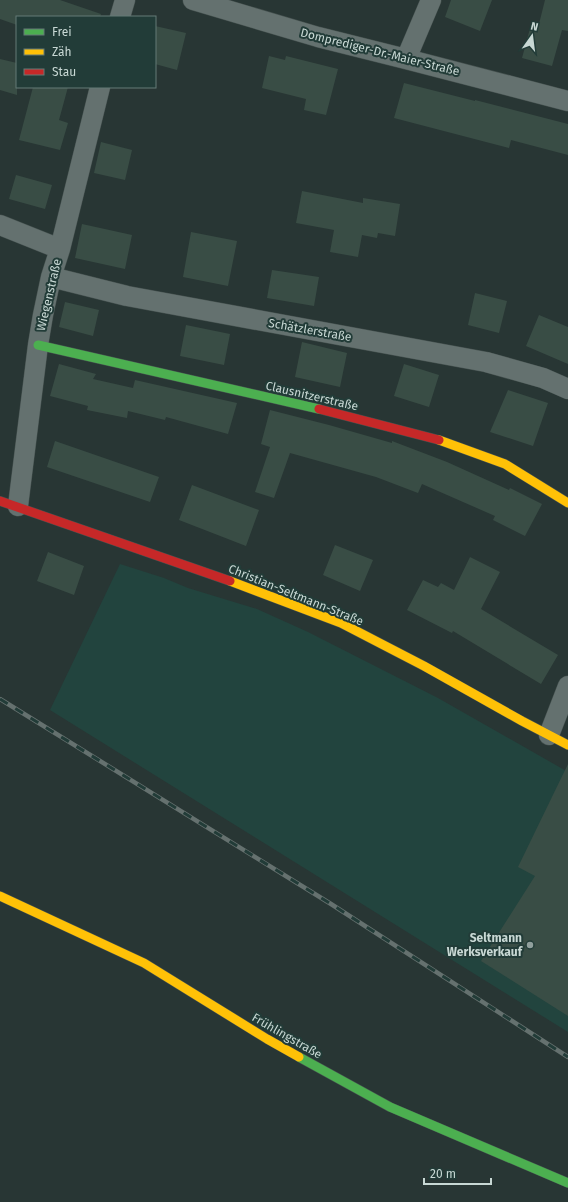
<svg xmlns="http://www.w3.org/2000/svg" width="568" height="1202" font-family="'Fira Sans',sans-serif">
	<style>
		.built { fill: #22443e }
		.building { fill: #394d45 }
		.lines { fill: none; stroke-linecap: round; stroke-linejoin: round }
		.street-casing { stroke: #45514f; stroke-width: 21 }
		.fast-casing { stroke: #45514f; stroke-width: 10 }
		.slow-casing { stroke: #45514f; stroke-width: 10 }
		.jam-casing { stroke: #45514f; stroke-width: 10 }
		.street { stroke: #64716f; stroke-width: 20 }
		.fast { stroke: #4caf50; stroke-width: 9 }
		.slow { stroke: #ffc107; stroke-width: 9 }
		.jam { stroke: #c62828; stroke-width: 9 }
		.rail-casing { stroke: #65716f; stroke-width: 4.5 }
		.rail { stroke: #223c38; stroke-width: 3; stroke-dasharray: 9; stroke-linecap: butt }
		.poi-dot { fill: #909f9c; stroke: #223c38; stroke-width: 1.5 }
		.labels { text-anchor: middle; dominant-baseline: central; stroke-width: 4; stroke-linejoin: round; paint-order: stroke }
		.street-label { font-size: 12px; fill: #c8d8d4; stroke: #223c38 }
		.poi-label { font-size: 12px; font-weight: bold; fill: #c8d8d4; stroke: #223c38; text-anchor: end }
	</style>
	<rect width="100%" height="100%" fill="#283634"/>
	<path class="built" d="M 120,564 L 164,578 L 188,588 L 257,609 L 308,632 L 438,698 L 568,772 L 568,1032 L 50,710 Z"/>
	<path class="building" d="M 0,0 L 60,0 L 101,14 L 100,17 L 17,17 L 17,25 L 0,19 Z
		M 451,0 L 492,0 L 480,31 L 445,17 Z
		M 545,0 L 568,0 L 568,31 L 562,30 L 552,66 L 522,58 L 532,21 L 539,24 Z
		M 155,26 L 186,33 L 177,70 L 155,64 Z
		M 269,56 L 285,60 L 286,56 L 338,69 L 326,115 L 304,110 L 306,99 L 262,88 Z
		M 0,59 L 17,63 L 17,95 L 0,90 Z
		M 404,83 L 475,101 L 475,100 L 568,124 L 568,155 L 511,140 L 509,148 L 394,118 Z
		M 33,87 L 68,87 L 59,120 L 68,123 L 60,150 L 19,140 Z
		M 101,142 L 132,150 L 125,180 L 94,173 Z
		M 16,175 L 52,185 L 45,209 L 9,199 Z
		M 302,191 L 363,203 L 363,198 L 400,204 L 395,236 L 378,233 L 377,238 L 362,235 L 358,257 L 330,252 L 334,230 L 296,223 Z
		M 82,224 L 132,235 L 125,269 L 75,258 Z
		M 191,232 L 237,241 L 228,286 L 183,277 Z
		M 272,270 L 319,277 L 314,306 L 267,298 Z
		M 475,293 L 507,301 L 499,333 L 468,325 Z
		M 65,302 L 99,310 L 93,336 L 59,327 Z
		M 539,315 L 568,327 L 568,364 L 526,346 Z
		M 186,325 L 230,334 L 224,365 L 180,356 Z
		M 302,342 L 347,353 L 340,387 L 295,377 Z
		M 59,364 L 96,374 L 93,379 L 133,388 L 135,380 L 237,403 L 228,434 L 166,417 L 165,420 L 128,411 L 127,418 L 87,410 L 88,406 L 50,396 Z
		M 404,364 L 439,375 L 429,407 L 394,396 Z
		M 508,390 L 548,403 L 533,446 L 490,432 Z
		M 270,410 L 329,425 L 392,443 L 392,441 L 447,462 L 509,490 L 510,488 L 542,504 L 525,536 L 493,520 L 495,516 L 422,484 L 418,493 L 376,477 L 290,453 L 274,498 L 255,492 L 270,447 L 261,444 Z
		M 55,441 L 159,477 L 150,502 L 47,467 Z
		M 192,485 L 259,510 L 246,546 L 179,520 Z
		M 335,545 L 373,560 L 360,591 L 323,575 Z
		M 48,552 L 84,566 L 74,595 L 37,581 Z
		M 470,557 L 500,572 L 481,609 L 558,655 L 541,684 L 453,631 L 452,633 L 407,610 L 423,580 L 438,587 L 441,583 L 454,590 Z
		M 568,764 L 568,1016 L 481,961 L 535,876 L 518,867 Z"/>
	<g class="lines">
		<defs>
			<path id="street" d="M 193,0 L 318,37 L 406,59 L 568,101
				M 120,17 L 125,0
				M 406,59 L 431,0
				M 0,225 L 60,249
				M 51,277 L 127,296 L 486,362 L 543,378 L 568,389
				M 18,506 L 38,345 L 43,315 L 51,277 L 60,249 L 100,87
				M 549,735 L 568,686"/>
			<path id="fast" d="M 38,345 L 319,409
				M 299,1057 L 390,1107 L 568,1183"/>
			<path id="slow" d="M 439,440 L 505,464 L 568,503
				M 230,581 L 341,623 L 424,666 L 522,721 L 568,745
				M 0,896 L 144,963 L 267,1039 L 299,1057"/>
			<path id="jam" d="M 319,409 L 439,440
				M 0,501 L 230,581"/>
		</defs>
		<use href="#street" class="street-casing"/>
		<use href="#fast" class="fast-casing"/>
		<use href="#slow" class="slow-casing"/>
		<use href="#jam" class="jam-casing"/>
		<use href="#street" class="street"/>
		<use href="#fast" class="fast"/>
		<use href="#slow" class="slow"/>
		<use href="#jam" class="jam"/>
		<defs>
			<path id="rail" d="M 0,699 L 331,904 L 568,1057"/>
		</defs>
		<use href="#rail" class="rail-casing"/>
		<use href="#rail" class="rail"/>
	</g>
	<circle class="poi-dot" cx="530" cy="945" r="4"/>
	<g class="labels">
		<g class="street-label">
			<text transform="translate(380 52) rotate(14)">Domprediger-Dr.-Maier-Straße</text>
			<text transform="translate(49 295) rotate(-77)">Wiegenstraße</text>
			<text transform="translate(310 330) rotate(10)">Schätzlerstraße</text>
			<text transform="translate(312 396) rotate(13)">Clausnitzerstraße</text>
			<text transform="translate(296 595) rotate(22)">Christian-Seltmann-Straße</text>
			<text transform="translate(287 1036) rotate(30)">Frühlingstraße</text>
		</g>
		<g class="poi-label">
			<text x="522" y="938">Seltmann<tspan x="522" dy="14">Werksverkauf</tspan></text>
		</g>
	</g>
	<rect x="16" y="16" width="140" height="72" fill="#223c38" stroke="#647a76"/>
	<rect x="24" y="29" width="20" height="6" fill="#4caf50" stroke="#647a76"/>
	<text x="52" y="36" font-size="12" fill="#c8d8d4">Frei</text>
	<rect x="24" y="49" width="20" height="6" fill="#ffc107" stroke="#647a76"/>
	<text x="52" y="56" font-size="12" fill="#c8d8d4">Zäh</text>
	<rect x="24" y="69" width="20" height="6" fill="#c62828" stroke="#647a76"/>
	<text x="52" y="76" font-size="12" fill="#c8d8d4">Stau</text>
	<g transform="translate(532 36) rotate(14)" stroke="#223c38" stroke-width="3" paint-order="stroke">
	<path d="M0-3L7 15L0 10L-7 15Z" fill="#c8d8d4"/>
	<text y="-6" font-size="11" font-weight="bold" text-anchor="middle" fill="#c8d8d4">N</text>
	</g>
	<path d="M424 1178v6h67v-6" fill="none" stroke="#c8d8d4" stroke-width="2"/>
	<text x="430" y="1178" font-size="12" fill="#c8d8d4" stroke="#223c38" stroke-width="3" paint-order="stroke">20 m</text>
</svg>
